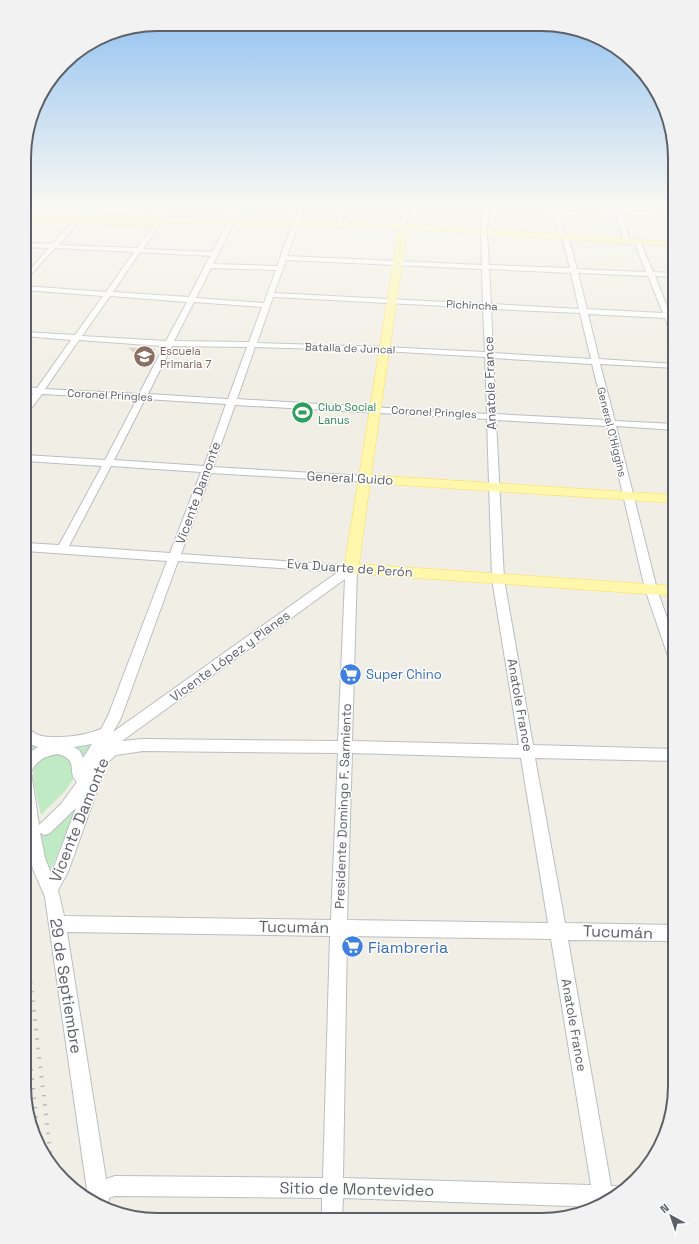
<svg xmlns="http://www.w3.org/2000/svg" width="699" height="1244" font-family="'Space Grotesk',sans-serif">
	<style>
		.green { fill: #bfeac3 }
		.building { fill: #ccc9c2; stroke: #d6d2c3 }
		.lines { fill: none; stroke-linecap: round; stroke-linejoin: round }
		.minor-tunnel { stroke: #cccbc6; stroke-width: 14; stroke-dasharray: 14 7; stroke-linecap: butt }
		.minor-casing { stroke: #babdc2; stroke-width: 2 }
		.major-casing { stroke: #ffdb50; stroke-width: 1 }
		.minor { fill: #fff; fill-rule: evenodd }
		.major { fill: #fff8ac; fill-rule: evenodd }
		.rail { stroke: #b8b9ba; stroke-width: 4; stroke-dasharray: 1.5 8; stroke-linecap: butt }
		.major-bridge-casing { stroke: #ffdb50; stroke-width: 10; stroke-linecap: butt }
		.major-bridge { stroke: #fff8ac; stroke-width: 8 }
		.labels { text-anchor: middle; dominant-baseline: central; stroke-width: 3; stroke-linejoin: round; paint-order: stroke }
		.far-street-label { font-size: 11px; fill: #5d6067; stroke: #fff }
		.far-education-label { font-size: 11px; fill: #785e54; stroke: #fff; text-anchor: start }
		.far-leisure-label { font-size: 11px; fill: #27864d; stroke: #fff; text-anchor: start }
		.street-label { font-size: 13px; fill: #5d6067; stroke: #fff }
		.shop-label { font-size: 13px; fill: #366cbe; stroke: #fff; text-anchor: start }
		.near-street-label { font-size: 16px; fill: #5d6067; stroke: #fff }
		.near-shop-label { font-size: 16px; fill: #366cbe; stroke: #fff; text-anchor: start }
		.rim { fill: none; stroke: #5d6067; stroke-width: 2 }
	</style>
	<rect width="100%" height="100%" fill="#f1efe5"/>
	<path class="green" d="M 25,738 L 94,743 L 83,762 L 78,752 L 26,755 Z
		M 57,753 C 71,756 73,765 74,778 L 65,791 L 41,815 C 38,799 24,765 44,756 C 48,754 53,754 57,753 Z
		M 80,801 L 49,874 L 40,837 L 56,825 Z"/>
	<path class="building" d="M 129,348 L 155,349 L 147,364 Z"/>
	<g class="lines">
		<path class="minor-tunnel" d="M 24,833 L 41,822"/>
		<defs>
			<path id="minor" d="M 42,204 L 48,204 L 25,224 L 25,219 Z
				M 89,204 L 95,204 L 82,218 L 78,218 L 78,216 Z
				M 164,204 L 170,204 L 161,217 L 198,218 L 201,220 L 198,222 L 148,219 L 148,217 L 155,216 Z
				M 238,204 L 244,204 L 232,223 L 233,224 L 213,264 L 277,266 L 300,204 L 306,204 L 287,256 L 482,265 L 481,231 L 483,206 L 479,204 L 553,206 L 552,204 L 558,204 L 559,207 L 614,210 L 612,205 L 617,204 L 620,210 L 675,213 L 675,217 L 621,214 L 631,243 L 628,245 L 625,243 L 615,213 L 559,210 L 565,236 L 569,239 L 577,269 L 646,272 L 634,241 L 637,239 L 640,241 L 653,272 L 675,273 L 675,277 L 655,276 L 670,314 L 675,314 L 675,318 L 672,318 L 675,325 L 675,336 L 671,334 L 665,318 L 588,314 L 599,359 L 675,364 L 675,368 L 600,364 L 615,421 L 675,424 L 675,430 L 616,426 L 657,589 L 675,641 L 675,664 L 671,663 L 669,659 L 645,589 L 607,426 L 496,420 L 504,579 L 533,745 L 675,749 L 675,761 L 535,758 L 565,923 L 675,925 L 675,941 L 568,940 L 611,1186 L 616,1186 L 624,1191 L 596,1207 L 343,1198 L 342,1219 L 322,1219 L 322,1198 L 115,1196 L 109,1198 L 108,1205 L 88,1197 L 45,897 C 40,884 33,871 29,857 C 20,825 24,789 24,756 L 38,747 L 24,742 L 24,726 C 30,728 32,733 38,735 C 55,740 84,736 101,729 L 108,716 L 167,561 L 25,551 L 25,543 L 59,545 L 102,466 L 25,461 L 25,455 L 105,460 L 137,399 L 42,394 L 28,413 L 25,414 L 25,405 L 33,393 L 25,393 L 25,387 L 37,388 L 71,340 L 25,336 L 25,332 L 75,335 L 103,296 L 25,290 L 25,286 L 106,292 L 134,252 L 55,248 L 25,281 L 25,275 L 49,248 L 25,247 L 25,243 L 52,244 L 75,220 L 78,222 L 59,245 L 137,248 L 158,221 L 161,223 L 143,249 L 212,252 ZM 489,206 L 553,210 L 559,237 L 563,240 L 570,268 L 489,265 L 487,231 ZM 140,252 L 210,256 L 189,297 L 113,292 ZM 286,260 L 482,269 L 483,304 L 274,293 ZM 211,268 L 276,270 L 264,303 L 196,298 ZM 489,269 L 571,273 L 579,309 L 491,304 ZM 578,273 L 648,276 L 663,313 L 587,309 ZM 110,296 L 187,302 L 166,341 L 82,336 ZM 273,297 L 483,308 L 485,352 L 384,347 L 257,343 ZM 194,302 L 262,307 L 249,342 L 174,341 ZM 491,309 L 580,313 L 591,359 L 493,353 ZM 79,340 L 162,346 L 164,346 L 139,394 L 45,389 ZM 172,346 L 247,347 L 228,399 L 148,394 ZM 255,347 L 384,351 L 485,357 L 487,414 L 237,399 ZM 493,358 L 592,364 L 606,420 L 496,414 ZM 145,399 L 226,404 L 204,466 L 114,460 ZM 235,405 L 487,419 L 492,579 L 519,745 L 352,741 L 357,569 L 355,566 L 181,554 L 211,473 L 365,482 L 370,479 L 365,476 L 213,467 ZM 111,466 L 201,472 L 170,553 L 69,546 ZM 178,561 L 338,572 L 113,732 L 121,718 ZM 345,579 L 338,741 L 143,739 L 122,741 ZM 92,744 L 83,758 L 80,751 L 74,747 ZM 143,751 L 338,753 L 331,920 L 64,916 L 58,890 L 68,872 L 107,763 L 116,755 ZM 352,753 L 521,758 L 548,923 L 347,920 ZM 58,754 C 80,760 66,772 77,782 L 61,804 L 39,825 L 31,772 C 37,760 45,756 58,754 ZM 76,808 L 54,867 L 51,873 L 45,858 L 40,833 L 45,835 L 50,833 ZM 67,932 L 330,936 L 323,1178 L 115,1176 L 106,1179 ZM 347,936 L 551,939 L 591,1185 L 343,1178 Z
				M 342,204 L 348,204 L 342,226 L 339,228 L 336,226 Z
				M 403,204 L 409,204 L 406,226 L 403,228 L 400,226 Z"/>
			<path id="major" d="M 160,219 L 403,224 L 675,242 L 675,246 L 407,229 L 371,475 L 675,495 L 675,503 L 370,483 L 359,564 L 675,586 L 675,596 L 346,573 L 344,569 L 399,228 L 163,223 L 159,221 Z"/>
		</defs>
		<use href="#minor" class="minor-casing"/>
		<use href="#major" class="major-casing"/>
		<use href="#minor" class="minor"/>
		<use href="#major" class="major"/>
		<path class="rail" d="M 24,925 L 52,1168
			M 24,1003 L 39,1143
			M 29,1106 L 31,1127"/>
		<defs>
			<path id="major-bridge" d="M 25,218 L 163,221"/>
		</defs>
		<use href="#major-bridge" class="major-bridge-casing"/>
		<use href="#major-bridge" class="major-bridge"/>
	</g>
	<linearGradient id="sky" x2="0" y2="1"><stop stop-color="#8ec0f1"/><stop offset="0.54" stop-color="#f9f8f3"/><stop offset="1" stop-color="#f9f8f3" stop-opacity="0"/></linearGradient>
	<rect width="699" height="378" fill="url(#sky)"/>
	<defs>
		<symbol id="school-disc" viewBox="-11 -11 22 22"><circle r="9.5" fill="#8d6e63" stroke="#fff"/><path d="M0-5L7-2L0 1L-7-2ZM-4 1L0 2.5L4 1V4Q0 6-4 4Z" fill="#fff"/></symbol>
		<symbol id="stadium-disc" viewBox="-11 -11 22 22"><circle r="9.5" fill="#2e9e5b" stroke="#fff"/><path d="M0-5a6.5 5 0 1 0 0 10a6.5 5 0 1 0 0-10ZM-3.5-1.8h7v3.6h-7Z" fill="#fff"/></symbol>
		<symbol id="supermarket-disc" viewBox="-11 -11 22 22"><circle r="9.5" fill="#3f7fe0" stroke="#fff"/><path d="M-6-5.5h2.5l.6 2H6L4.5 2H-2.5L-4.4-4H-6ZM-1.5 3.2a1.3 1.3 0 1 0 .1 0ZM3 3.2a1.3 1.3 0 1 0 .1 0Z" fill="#fff"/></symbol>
	</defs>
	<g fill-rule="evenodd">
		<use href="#school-disc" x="132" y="344" width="25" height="25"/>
		<use href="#stadium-disc" x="290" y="400" width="25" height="25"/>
		<use href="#supermarket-disc" x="338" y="662" width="25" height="25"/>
		<use href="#supermarket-disc" x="340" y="934" width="25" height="25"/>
	</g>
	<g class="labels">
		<g class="far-street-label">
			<text transform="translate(472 305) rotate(3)">Pichincha</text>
			<text transform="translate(350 348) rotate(2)">Batalla de Juncal</text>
			<text transform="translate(110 395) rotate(3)">Coronel Pringles</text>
			<text transform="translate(434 412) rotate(3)">Coronel Pringles</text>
			<text transform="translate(612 432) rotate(76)">General O'Higgins</text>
		</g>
		<g class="far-education-label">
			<text x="160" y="351">Escuela<tspan x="160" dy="13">Primaria 7</tspan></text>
		</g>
		<g class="far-leisure-label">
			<text x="318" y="407">Club Social<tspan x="318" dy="13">Lanus</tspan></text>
		</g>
		<g class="street-label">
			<text transform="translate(490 383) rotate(-92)">Anatole France</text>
			<text transform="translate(350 478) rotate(3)">General Guido</text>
			<text transform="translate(198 493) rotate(-70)">Vicente Damonte</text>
			<text transform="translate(350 568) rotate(4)">Eva Duarte de Perón</text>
			<text transform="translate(230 656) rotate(-36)">Vicente López y Planes</text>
			<text transform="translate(520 705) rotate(80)">Anatole France</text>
			<text transform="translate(343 806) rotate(-88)">Presidente Domingo F. Sarmiento</text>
			<text transform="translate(574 1025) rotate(80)">Anatole France</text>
		</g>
		<g class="shop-label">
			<text x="366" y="674">Super Chino</text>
		</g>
		<g class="near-street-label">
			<text transform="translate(79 820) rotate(-68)">Vicente Damonte</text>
			<text transform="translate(294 927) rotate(1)">Tucumán</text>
			<text transform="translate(618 932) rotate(2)">Tucumán</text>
			<text transform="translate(66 986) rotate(81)">29 de Septiembre</text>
			<text transform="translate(357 1189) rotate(1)">Sitio de Montevideo</text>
		</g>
		<g class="near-shop-label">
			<text x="368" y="947">Fiambreria</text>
		</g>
	</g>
	<path d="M0 0H699V1244H0ZM158 31H541A127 127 0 0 1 668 158V1086A127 127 0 0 1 541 1213H158A127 127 0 0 1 31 1086V158A127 127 0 0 1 158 31Z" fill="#f2f2f3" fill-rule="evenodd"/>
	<path class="rim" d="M158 31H541A127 127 0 0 1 668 158V1086A127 127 0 0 1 541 1213H158A127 127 0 0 1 31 1086V158A127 127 0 0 1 158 31Z"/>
	<g transform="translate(671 1216) rotate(320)" stroke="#ffffff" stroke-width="3" paint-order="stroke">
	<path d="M0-3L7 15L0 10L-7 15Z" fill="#5d6067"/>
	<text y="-6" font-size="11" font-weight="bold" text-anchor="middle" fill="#5d6067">N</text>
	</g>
</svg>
